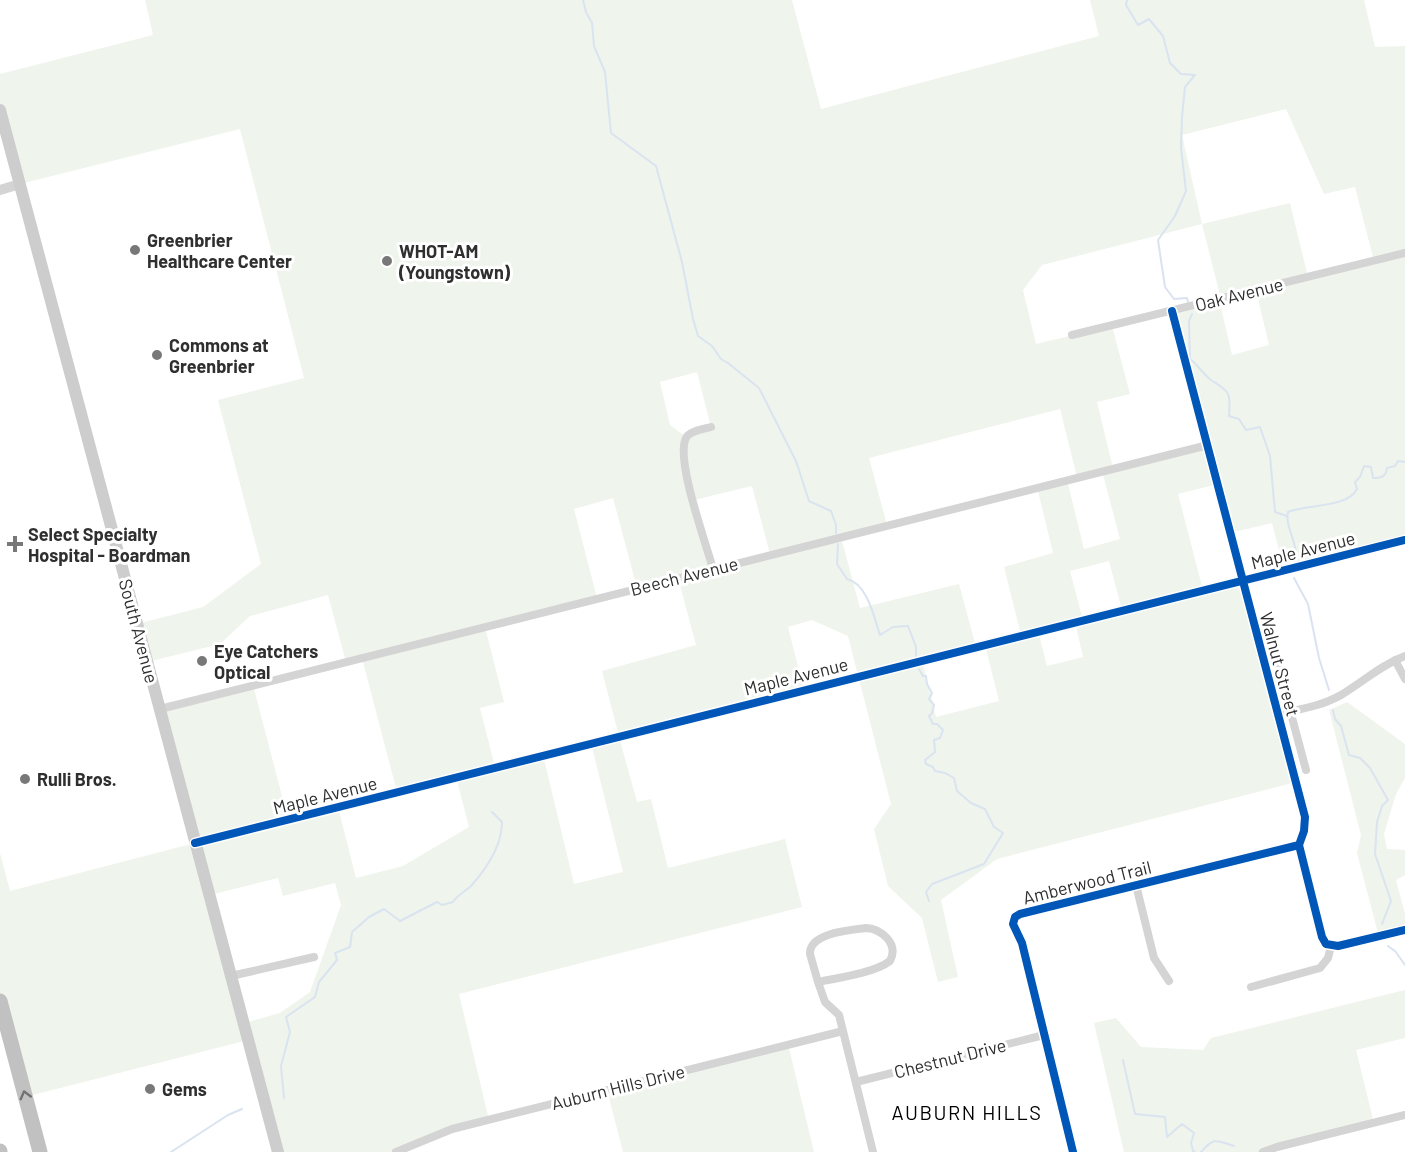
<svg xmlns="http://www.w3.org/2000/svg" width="1405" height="1152" font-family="Barlow,sans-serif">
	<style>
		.green { fill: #eff4ec; fill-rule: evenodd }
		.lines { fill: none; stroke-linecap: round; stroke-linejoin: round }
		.stream { stroke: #dae3f0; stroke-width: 2 }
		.minor { stroke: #d4d4d4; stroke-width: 8 }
		.tertiary { stroke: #d4d4d4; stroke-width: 10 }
		.secondary { stroke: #cdcdcd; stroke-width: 12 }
		.motorway { stroke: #c1c1c1; stroke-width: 15 }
		.cycleway-casing { stroke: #fff; stroke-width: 11 }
		.cycleway { stroke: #0057b8; stroke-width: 8 }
		.oneway { stroke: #717171 }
		.poi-dot { fill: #787878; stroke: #fff; stroke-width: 2 }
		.labels { text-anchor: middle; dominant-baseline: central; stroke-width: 6; stroke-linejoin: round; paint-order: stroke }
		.poi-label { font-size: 18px; font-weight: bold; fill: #2f2f2f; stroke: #fff; text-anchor: start }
		.street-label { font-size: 18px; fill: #2f2f2f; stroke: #fff }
		.neighbourhood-label { font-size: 20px; letter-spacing: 1.5px; fill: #000; stroke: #fff }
	</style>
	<rect width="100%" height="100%" fill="#fff"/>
	<path class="green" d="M 145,0 L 792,0 L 821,109 L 1099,36 L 1090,0 L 1364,0 L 1375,47 L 1405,46 L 1405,540 L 1284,570 L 1272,523 L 1230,533 L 1218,484 L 1178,494 L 1203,590 L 1243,580 L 1296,782 L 997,859 L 941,900 L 958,977 L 938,982 L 922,918 L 888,886 L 874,829 L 891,804 L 848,636 L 812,620 L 788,627 L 804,690 L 619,737 L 637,802 L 651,799 L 668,868 L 785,839 L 802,907 L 459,994 L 489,1120 L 396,1152 L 278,1152 L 248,1040 L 25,1097 L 0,1001 L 0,853 L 10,891 L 195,843 L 160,709 L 253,685 L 288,819 L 338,807 L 356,878 L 403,866 L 469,827 L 456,777 L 397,792 L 362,658 L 346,662 L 328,595 L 250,616 L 220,644 L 147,662 L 137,624 L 203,607 L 261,564 L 218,400 L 304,378 L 240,129 L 20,184 L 0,110 L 0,74 L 153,35 ZM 1286,109 L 1324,194 L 1355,187 L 1374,261 L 1308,277 L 1290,203 L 1202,224 L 1182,135 ZM 1202,224 L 1221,299 L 1256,290 L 1269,345 L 1232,355 L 1219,299 L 1172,311 L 1207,445 L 1113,468 L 1097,402 L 1130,394 L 1112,326 L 1036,344 L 1023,290 L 1042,265 ZM 697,372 L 711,427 L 686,437 L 670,425 L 660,382 ZM 1060,409 L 1077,477 L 1102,471 L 1120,539 L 1084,549 L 1067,480 L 1037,487 L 1053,553 L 1004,567 L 1021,635 L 985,645 L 999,701 L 936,717 L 922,660 L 976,647 L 959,584 L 860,608 L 841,537 L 887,525 L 869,458 ZM 752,486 L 770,554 L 713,569 L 694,500 ZM 613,498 L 637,588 L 678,578 L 696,645 L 602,671 L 619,736 L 591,743 L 623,872 L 574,884 L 543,755 L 495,767 L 480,708 L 504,702 L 485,627 L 597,598 L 574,509 ZM 1109,561 L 1122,610 L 1083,620 L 1070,571 ZM 1075,622 L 1083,657 L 1047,666 L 1038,631 ZM 278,878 L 283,896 L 335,883 L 341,905 L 310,992 L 280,1013 L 244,1023 L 210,895 Z
		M 1347,702 L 1405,744 L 1405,778 L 1396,794 L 1384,834 L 1387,849 L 1405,850 L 1405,875 L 1396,880 L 1405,914 L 1405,930 L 1379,937 L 1357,853 L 1361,835 L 1329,710 Z
		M 1405,990 L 1405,1038 L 1356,1050 L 1374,1123 L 1263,1152 L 1124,1152 L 1094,1023 L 1116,1018 L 1141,1047 L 1203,1050 L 1211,1038 Z
		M 788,1044 L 814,1152 L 623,1152 L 607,1090 Z"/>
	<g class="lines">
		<path class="stream" d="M 583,0 L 586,12 L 592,23 L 594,46 L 605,72 L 611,133 L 656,166 L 682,262 L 693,319 L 698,336 L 712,346 L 721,359 L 728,363 L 759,388 L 796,461 L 809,501 L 831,511 L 836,525 L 836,533
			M 1127,0 L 1126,5 L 1138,25 L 1149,19 L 1163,36 L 1170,63 L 1181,74 L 1195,75 L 1185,87 L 1182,117 L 1181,148 L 1186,191 L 1175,216 L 1158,240 L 1165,287 L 1174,299 L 1187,298 L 1188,302
			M 1192,314 L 1189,321 L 1190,359 C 1198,365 1204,375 1211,380 C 1230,392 1231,393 1229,416 L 1239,419 L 1246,430 L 1260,427 L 1270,456 L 1275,512 L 1287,516
			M 838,544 L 837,564 L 847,579 C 868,584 874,618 880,635 L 893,627 L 908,626 L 916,647 L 916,656
			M 1296,555 C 1296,540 1285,526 1288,512 C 1307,504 1348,508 1357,489 L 1355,482 L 1360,477 L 1364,466 L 1371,467 L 1373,478 C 1381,478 1386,477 1387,468 L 1395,466 L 1398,461 L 1405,462
			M 1294,578 L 1308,604 L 1319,658 L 1329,690
			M 919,669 L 923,676 L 926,676 L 927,684 L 932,693 L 929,699 L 934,705 L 932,713 L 929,716 L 933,724 L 937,724 L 943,730 L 940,738 L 934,740 L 935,752 L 925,760 L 926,764 L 933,767 L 935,771 L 945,773 L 954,778 L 957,791 L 971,803 L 985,809 L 994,827 L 1003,833 L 984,864 L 932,884 L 926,892 L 929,901
			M 1333,710 L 1335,719 L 1341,726 L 1349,755 L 1360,758 L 1370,768 L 1388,800 L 1382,806 L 1377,822 L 1375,854 L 1391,901 L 1382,924
			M 1388,946 L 1395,951 L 1405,965
			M 1123,1060 L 1135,1114 L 1165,1117 L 1167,1137 L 1182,1124 L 1194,1133 L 1191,1143 L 1193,1151 L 1195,1152
			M 284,1098 L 281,1066 L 290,1032 L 286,1017 L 315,997 L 319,982 L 337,960 L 335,953 L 350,947 L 352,932 L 369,917 L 384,909 L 400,921 L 437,902 L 442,905 L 453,902 C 458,894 465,892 471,886 C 487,868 502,846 502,822 L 492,812
			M 171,1152 L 228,1115 L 242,1109
			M 1201,1152 C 1214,1137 1216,1140 1234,1146"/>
		<path class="minor" d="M 1172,311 L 1305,817 L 1304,831 L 1299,845 L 1322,937 L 1326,944 L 1338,946 L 1405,930
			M 1072,335 L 1405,253
			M 711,427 C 704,429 689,431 686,438 C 675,459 706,543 713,569
			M 1266,620 L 1306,770
			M 1395,660 L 1405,679
			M 160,709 L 1208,445
			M 1279,714 C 1300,709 1322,706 1341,695 C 1363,682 1381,665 1405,656
			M 1136,885 L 1154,958 L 1169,981
			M 866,928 C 882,929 899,944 890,961 C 874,973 838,978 818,982 L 810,954 C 809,933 850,930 866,928 Z
			M 231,976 L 314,957
			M 818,982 L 825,1002 L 839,1015 L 873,1152
			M 1251,987 L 1320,968 L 1328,958 L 1331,946
			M 856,1082 L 1044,1035
			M 396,1152 L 452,1129 L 843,1031
			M 1073,1152 L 1022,943 L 1013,924 L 1015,917 L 1020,914 L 1299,845
			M 1263,1152 L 1277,1147 L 1405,1115"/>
		<path class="tertiary" d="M 0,190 L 20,184
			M 195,843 L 1405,540"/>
		<path class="secondary" d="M 0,110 L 278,1152"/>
		<path class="motorway" d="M 0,1001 L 40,1152
			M 0,1151 L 0,1152"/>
		<defs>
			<path id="cycleway" d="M 1172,311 L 1305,817 L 1304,831 L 1299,845 L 1322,937 L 1326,944 L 1338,946 L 1405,930
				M 195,843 L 1405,540
				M 1073,1152 L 1022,943 L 1013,924 L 1015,917 L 1020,914 L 1299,845"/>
		</defs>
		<use href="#cycleway" class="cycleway-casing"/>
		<use href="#cycleway" class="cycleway"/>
	</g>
	<defs><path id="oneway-chevron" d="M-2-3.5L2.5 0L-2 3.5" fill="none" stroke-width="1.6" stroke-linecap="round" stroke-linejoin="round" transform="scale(1.5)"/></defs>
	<use class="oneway" href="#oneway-chevron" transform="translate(25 1095) rotate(-105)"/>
	<g class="poi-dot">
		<circle cx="135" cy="250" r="6"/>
		<circle cx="387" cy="261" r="6"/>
		<circle cx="157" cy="355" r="6"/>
		<path d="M12 535h6v6h6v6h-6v6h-6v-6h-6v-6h6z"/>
		<circle cx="202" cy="661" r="6"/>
		<circle cx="25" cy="779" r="6"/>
		<circle cx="150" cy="1089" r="6"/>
	</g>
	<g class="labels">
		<g class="poi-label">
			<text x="147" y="240">Greenbrier<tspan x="147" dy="21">Healthcare Center</tspan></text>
			<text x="399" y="251">WHOT-AM<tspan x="399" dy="21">(Youngstown)</tspan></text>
			<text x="169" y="345">Commons at<tspan x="169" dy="21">Greenbrier</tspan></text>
			<text x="28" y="534">Select Specialty<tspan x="28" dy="21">Hospital - Boardman</tspan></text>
			<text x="214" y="651">Eye Catchers<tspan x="214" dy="21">Optical</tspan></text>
			<text x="37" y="779">Rulli Bros.</text>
			<text x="162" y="1089">Gems</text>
		</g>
		<g class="street-label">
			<text transform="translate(1239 294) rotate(-14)">Oak Avenue</text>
			<text transform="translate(1303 550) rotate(-14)">Maple Avenue</text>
			<text transform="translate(684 576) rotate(-14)">Beech Avenue</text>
			<text transform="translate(139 631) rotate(75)">South Avenue</text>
			<text transform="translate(1280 664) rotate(75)">Walnut Street</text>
			<text transform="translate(796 676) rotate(-14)">Maple Avenue</text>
			<text transform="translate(325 795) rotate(-14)">Maple Avenue</text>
			<text transform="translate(1087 882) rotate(-14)">Amberwood Trail</text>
			<text transform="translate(950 1058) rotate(-14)">Chestnut Drive</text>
			<text transform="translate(618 1087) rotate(-14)">Auburn Hills Drive</text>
		</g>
		<g class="neighbourhood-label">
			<text x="967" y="1112">AUBURN HILLS</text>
		</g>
	</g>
</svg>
